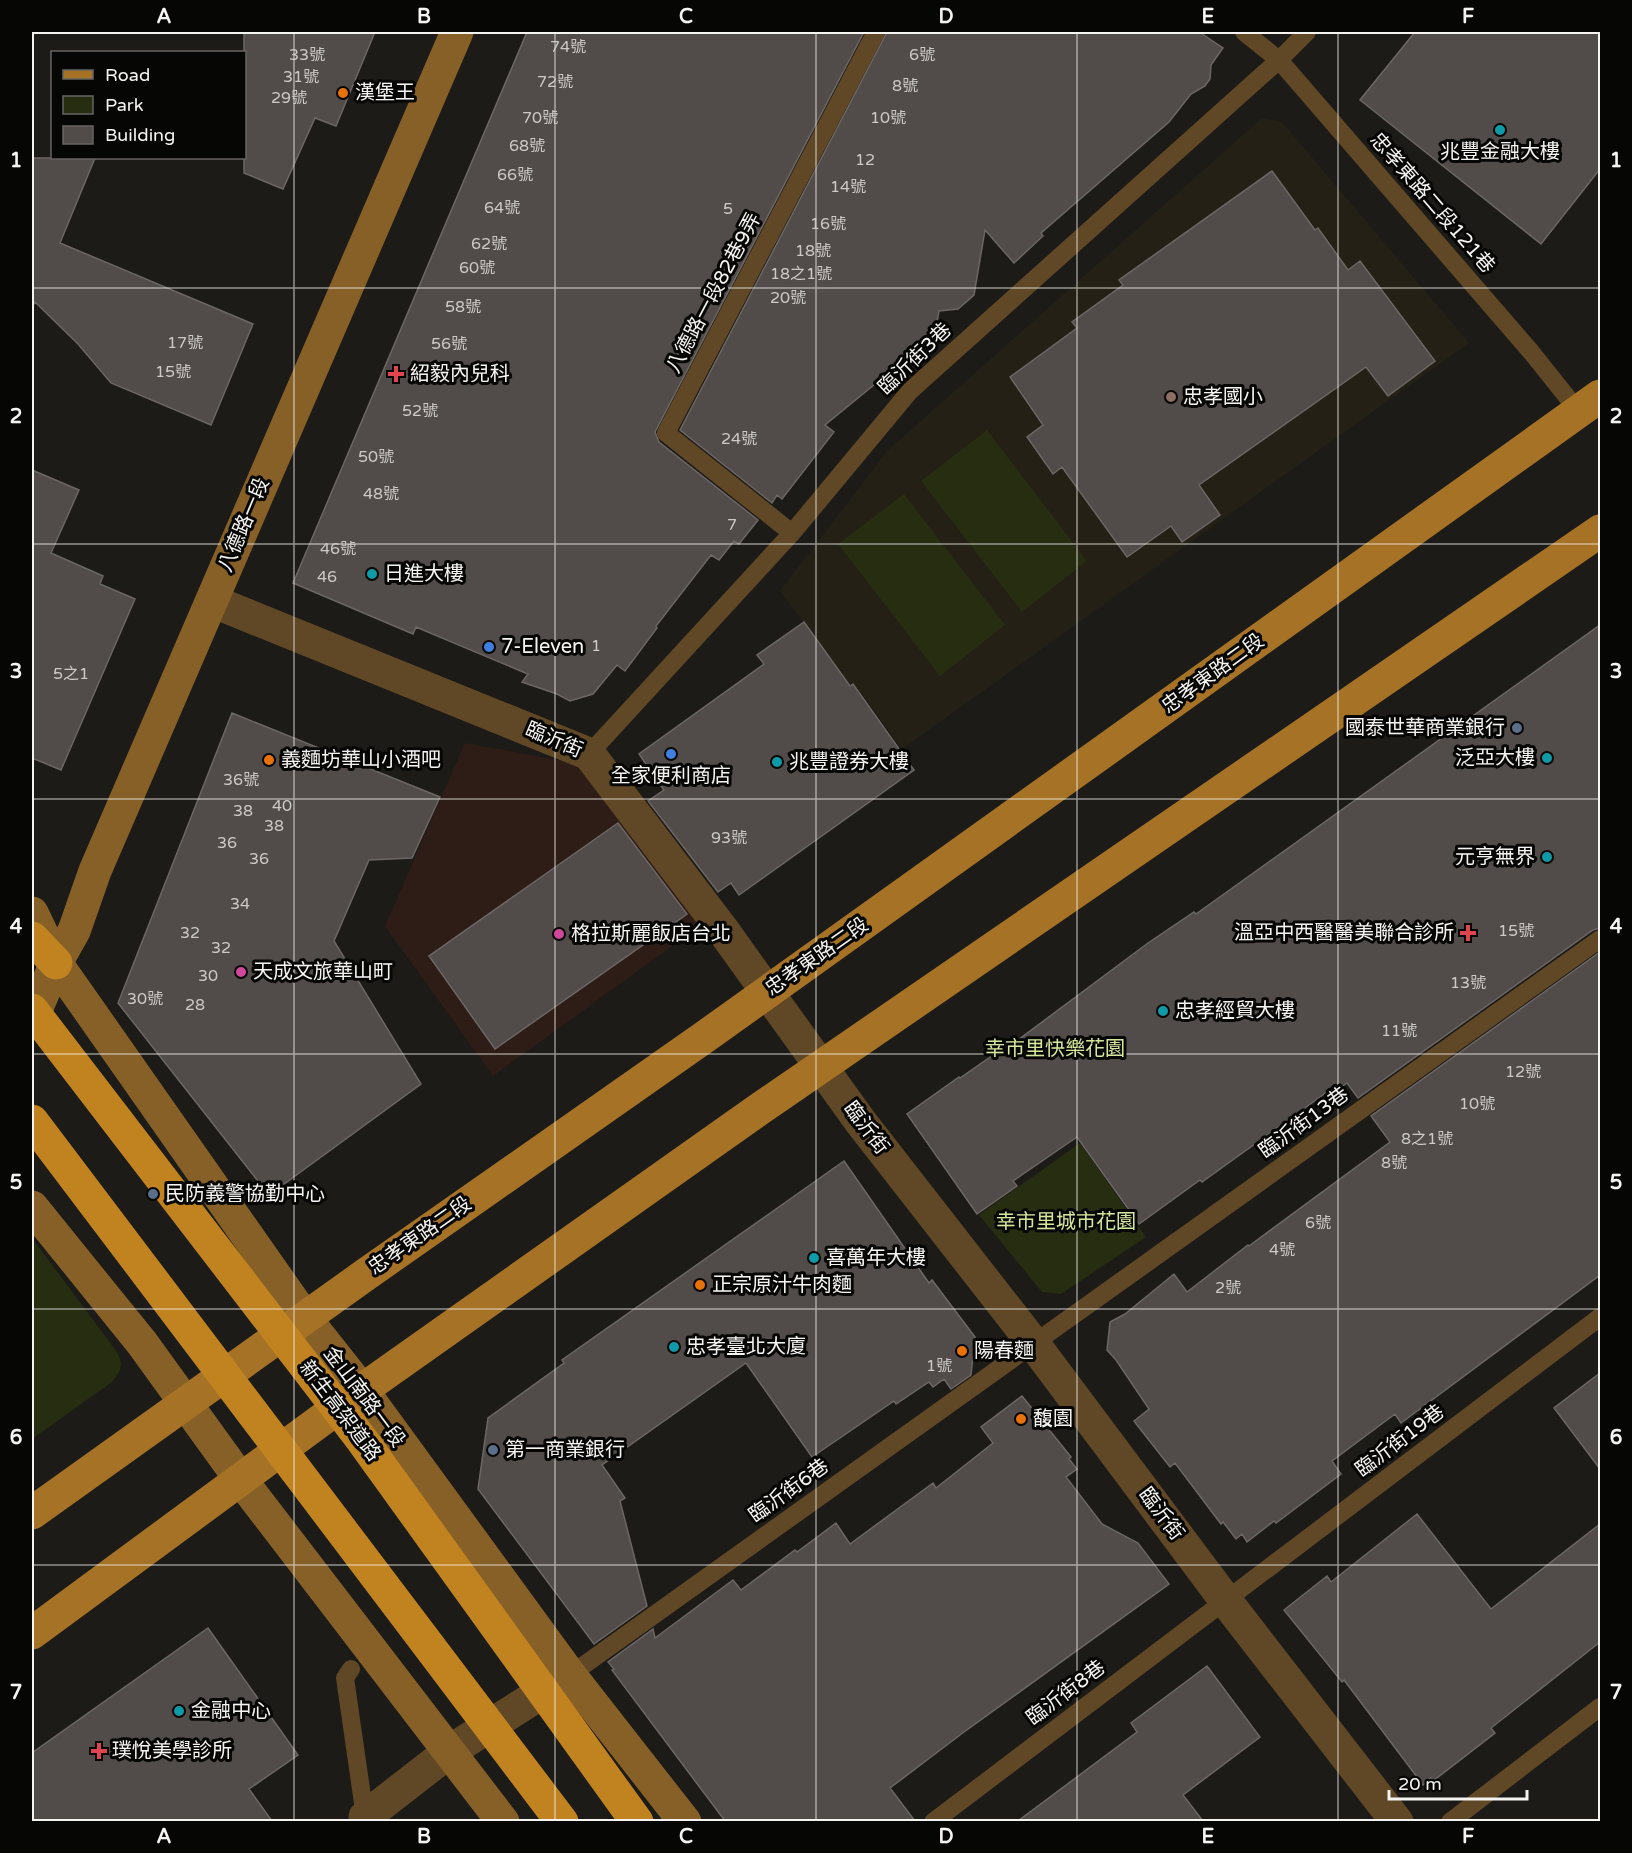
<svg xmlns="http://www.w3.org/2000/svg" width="1632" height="1853" font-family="'Varela Round','Noto Sans TC',sans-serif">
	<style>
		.commercial { fill: #2e1d16 }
		.built { fill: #242016 }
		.green { fill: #272d10 }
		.building { fill: #514c49; stroke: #6c6664; stroke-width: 1.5 }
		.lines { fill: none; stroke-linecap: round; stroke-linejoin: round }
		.lane { stroke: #604726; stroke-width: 18 }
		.street { stroke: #604726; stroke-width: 33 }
		.secondary { stroke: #876027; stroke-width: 33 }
		.primary { stroke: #a67225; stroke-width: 33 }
		.highway { stroke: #c18320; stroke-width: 33 }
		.highway-bridge { stroke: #c18320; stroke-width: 33 }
		.grid { fill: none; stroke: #f5f4f1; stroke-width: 1.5; stroke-opacity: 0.55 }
		.food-dot { fill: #e8710a; stroke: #060605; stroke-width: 2 }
		.culture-dot { fill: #0f9aa8; stroke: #060605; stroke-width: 2 }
		.health-dot { fill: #e0444e; stroke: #060605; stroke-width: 2 }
		.education-dot { fill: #8d6e63; stroke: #060605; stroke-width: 2 }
		.shop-dot { fill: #3f7fe0; stroke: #060605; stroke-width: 2 }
		.service-dot { fill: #5c6f8a; stroke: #060605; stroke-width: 2 }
		.hotel-dot { fill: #d1479c; stroke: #060605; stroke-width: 2 }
		.labels { text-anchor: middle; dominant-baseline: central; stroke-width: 6; stroke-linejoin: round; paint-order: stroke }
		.number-label { font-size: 16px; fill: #cccac7 }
		.poi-label { font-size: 20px; fill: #f5f4f1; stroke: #060605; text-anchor: start }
		.street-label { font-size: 20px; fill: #f5f4f1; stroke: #060605 }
		.park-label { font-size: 20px; fill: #d5e79b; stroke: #060605 }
		.neatline { fill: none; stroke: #f5f4f1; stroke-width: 2 }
		.grid-label { font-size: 20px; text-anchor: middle; font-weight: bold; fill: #f5f4f1 }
	</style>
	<rect width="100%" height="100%" fill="#1c1b17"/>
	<path class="commercial" d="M 465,743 L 591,766 L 704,923 L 493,1076 L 385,926 Z"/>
	<path class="built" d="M 1262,118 L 1282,122 L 1469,343 L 902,749 L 853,682 L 850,685 L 780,591 L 887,451 Z"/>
	<path class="green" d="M 987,430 L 1087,561 L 1022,612 L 921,481 Z
		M 904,494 L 1005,625 L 940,676 L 838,544 Z
		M 1080,1143 L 1146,1237 L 1061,1294 L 1042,1292 L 979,1215 Z
		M 32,1238 L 117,1352 C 124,1366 121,1371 112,1382 L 32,1439 Z"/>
	<path class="building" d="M 244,32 L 375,32 L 336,126 L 315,118 L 283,189 L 244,173 Z
		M 527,32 L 864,32 L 655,432 L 659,442 L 758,520 L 739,544 L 734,541 L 719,560 L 711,555 L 656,626 L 657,628 L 625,671 L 617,665 L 593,694 L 570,701 L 557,694 L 522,682 L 528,674 L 416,627 L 413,634 L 293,583 Z
		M 887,32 L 1199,32 L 1223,48 L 1211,65 L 1210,79 L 1205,86 L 1191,94 L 1169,122 L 1041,233 L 1043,236 L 1014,263 L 985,230 L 974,295 L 958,309 L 939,311 L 936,328 L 885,373 L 886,375 L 825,425 L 834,432 L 782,499 L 777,495 L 772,503 L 680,430 Z
		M 1415,32 L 1600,32 L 1600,169 L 1541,244 L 1360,100 Z
		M 32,158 L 95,158 L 60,243 L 253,324 L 211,425 L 111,383 L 78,344 L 35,302 L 32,308 Z
		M 1272,171 L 1315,230 L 1318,228 L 1348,270 L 1360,261 L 1435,361 L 1388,396 L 1366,367 L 1199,485 L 1220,515 L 1182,542 L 1171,526 L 1127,557 L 1062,467 L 1053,474 L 1027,437 L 1043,425 L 1010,377 L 1077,328 L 1072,322 L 1123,285 L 1119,280 Z
		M 32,470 L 79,490 L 51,553 L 103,576 L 100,584 L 135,599 L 61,770 L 32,758 Z
		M 804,622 L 850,686 L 853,684 L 914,770 L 739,895 L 731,883 L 718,892 L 648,801 L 664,790 L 639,754 L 764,664 L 757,655 Z
		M 1600,625 L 1600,928 L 1593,930 L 1358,1098 L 1347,1083 L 1329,1096 L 1327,1092 L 1202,1182 L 1200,1180 L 1139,1224 L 1077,1137 L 1013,1181 L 1017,1186 L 977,1214 L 907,1114 L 959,1077 L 960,1078 L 1013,1041 L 1014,1043 L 1148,943 L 1194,912 L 1196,914 Z
		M 232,713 L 440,797 L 412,858 L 369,860 L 334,941 L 421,1084 L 269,1195 L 118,1003 Z
		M 618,823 L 687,914 L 495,1049 L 429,956 Z
		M 1600,952 L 1600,1275 L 1401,1423 L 1395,1414 L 1332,1461 L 1341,1474 L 1276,1523 L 1274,1521 L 1247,1542 L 1242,1534 L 1236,1539 L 1223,1522 L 1221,1524 L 1175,1463 L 1170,1467 L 1134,1421 L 1149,1409 L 1116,1360 L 1107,1350 L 1110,1322 L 1125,1314 L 1174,1274 L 1187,1292 L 1248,1245 L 1249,1246 L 1390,1142 L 1371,1116 Z
		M 844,1161 L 929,1283 L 932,1280 L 975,1337 L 971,1375 L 951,1389 L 944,1379 L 933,1387 L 929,1382 L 896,1404 L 894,1401 L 812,1457 L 746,1363 L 602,1465 L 625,1498 L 620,1501 L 647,1606 L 594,1644 L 478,1489 L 488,1418 L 564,1363 L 562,1360 Z
		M 1600,1373 L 1600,1469 L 1554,1408 Z
		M 1022,1396 L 1071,1457 L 1069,1459 L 1077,1469 L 1066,1477 L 1102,1524 L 1138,1543 L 1169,1584 L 964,1732 L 890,1788 L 915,1821 L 725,1821 L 612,1670 L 614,1669 L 608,1662 L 653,1629 L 655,1638 L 733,1580 L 741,1590 L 795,1550 L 797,1552 L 836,1523 L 850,1544 L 933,1483 L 936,1488 L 993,1443 L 981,1427 Z
		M 1417,1514 L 1491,1609 L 1600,1524 L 1600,1642 L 1491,1728 L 1495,1733 L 1433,1781 L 1431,1778 L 1423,1785 L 1344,1680 L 1342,1682 L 1284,1610 L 1327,1576 L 1331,1582 Z
		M 208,1628 L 298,1755 L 249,1789 L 272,1821 L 32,1821 L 32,1753 Z
		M 1207,1666 L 1260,1737 L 1183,1795 L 1203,1821 L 1018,1821 L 1137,1732 L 1131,1723 Z"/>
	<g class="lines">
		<path class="lane" d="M 1244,32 L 1279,60 L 1532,353 L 1579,412
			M 792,533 L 666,433 L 876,32
			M 589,754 L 792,533 L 910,391 L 1279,60 L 1307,32
			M 351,1669 L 345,1678 L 365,1817
			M 570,1675 L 1600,939
			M 933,1822 L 1600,1317
			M 1450,1822 L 1600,1707"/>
		<path class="street" d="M 212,601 L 589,754 L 722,929 L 860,1121 L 1033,1343 L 1226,1601 L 1397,1822
			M 365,1822 L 365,1817 L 450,1751 L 568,1676"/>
		<path class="secondary" d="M 32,913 L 56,963 L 305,1318 L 362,1390 L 570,1675 L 685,1822
			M 32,1019 L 56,963 L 74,931 L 95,871 L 457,32
			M 32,1207 L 142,1343 L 241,1480 L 503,1822"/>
		<path class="primary" d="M 32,1513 L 365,1275 L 706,1036 L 1600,396
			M 32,1633 L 362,1390 L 758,1110 L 1600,531"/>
		<path class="highway" d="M 32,938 L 56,963"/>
		<path class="highway-bridge" d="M 32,1010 L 362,1440 L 637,1822
			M 32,1121 L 562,1822"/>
	</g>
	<path class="grid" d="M 294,32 L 294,1822M 555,32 L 555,1822M 816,32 L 816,1822M 1077,32 L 1077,1822M 1338,32 L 1338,1822M 32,288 L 1600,288M 32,544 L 1600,544M 32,799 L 1600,799M 32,1054 L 1600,1054M 32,1309 L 1600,1309M 32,1565 L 1600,1565"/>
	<g class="food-dot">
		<circle cx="343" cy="93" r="6"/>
		<circle cx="269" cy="760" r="6"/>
		<circle cx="700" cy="1285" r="6"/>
		<circle cx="962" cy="1351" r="6"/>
		<circle cx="1021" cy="1419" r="6"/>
	</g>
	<g class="culture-dot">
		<circle cx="1500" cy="130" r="6"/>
		<circle cx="372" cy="574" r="6"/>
		<circle cx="1547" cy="758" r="6"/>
		<circle cx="777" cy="762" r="6"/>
		<circle cx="1547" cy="857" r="6"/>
		<circle cx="1163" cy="1011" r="6"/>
		<circle cx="814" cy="1258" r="6"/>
		<circle cx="674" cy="1347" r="6"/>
		<circle cx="179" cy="1711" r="6"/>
	</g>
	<g class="health-dot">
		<path d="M393 365h6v6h6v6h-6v6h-6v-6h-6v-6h6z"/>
		<path d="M1465 924h6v6h6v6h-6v6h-6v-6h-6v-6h6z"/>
		<path d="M96 1742h6v6h6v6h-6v6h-6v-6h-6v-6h6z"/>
	</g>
	<circle class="education-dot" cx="1171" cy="397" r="6"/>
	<g class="shop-dot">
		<circle cx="489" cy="647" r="6"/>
		<circle cx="671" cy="754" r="6"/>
	</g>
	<g class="service-dot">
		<circle cx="1517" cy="728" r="6"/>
		<circle cx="153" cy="1194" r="6"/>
		<circle cx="493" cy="1450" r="6"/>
	</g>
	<g class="hotel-dot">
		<circle cx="559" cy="934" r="6"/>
		<circle cx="241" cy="972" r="6"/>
	</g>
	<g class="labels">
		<g class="number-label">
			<text x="568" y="47">74號</text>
			<text x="307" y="55">33號</text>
			<text x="922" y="55">6號</text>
			<text x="301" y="77">31號</text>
			<text x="555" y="82">72號</text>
			<text x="905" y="86">8號</text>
			<text x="289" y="98">29號</text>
			<text x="540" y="118">70號</text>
			<text x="888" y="118">10號</text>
			<text x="527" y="146">68號</text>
			<text x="865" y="160">12</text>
			<text x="515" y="175">66號</text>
			<text x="848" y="187">14號</text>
			<text x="502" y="208">64號</text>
			<text x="728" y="209">5</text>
			<text x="828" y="224">16號</text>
			<text x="489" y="244">62號</text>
			<text x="813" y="251">18號</text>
			<text x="477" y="268">60號</text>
			<text x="801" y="274">18之1號</text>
			<text x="788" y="298">20號</text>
			<text x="463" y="307">58號</text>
			<text x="185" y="343">17號</text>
			<text x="449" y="344">56號</text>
			<text x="173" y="372">15號</text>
			<text x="420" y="411">52號</text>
			<text x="739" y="439">24號</text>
			<text x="376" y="457">50號</text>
			<text x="381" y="494">48號</text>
			<text x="732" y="525">7</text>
			<text x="338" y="549">46號</text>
			<text x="327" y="577">46</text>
			<text x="596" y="646">1</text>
			<text x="71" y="674">5之1</text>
			<text x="241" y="780">36號</text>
			<text x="282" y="806">40</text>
			<text x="243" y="811">38</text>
			<text x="274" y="826">38</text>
			<text x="729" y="838">93號</text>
			<text x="227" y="843">36</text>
			<text x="259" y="859">36</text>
			<text x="240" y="904">34</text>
			<text x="1516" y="931">15號</text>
			<text x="190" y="933">32</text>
			<text x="221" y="948">32</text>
			<text x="208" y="976">30</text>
			<text x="1468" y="983">13號</text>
			<text x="145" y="999">30號</text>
			<text x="195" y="1005">28</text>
			<text x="1399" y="1031">11號</text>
			<text x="1523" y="1072">12號</text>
			<text x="1477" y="1104">10號</text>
			<text x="1427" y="1139">8之1號</text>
			<text x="1394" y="1163">8號</text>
			<text x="1318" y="1223">6號</text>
			<text x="1282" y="1250">4號</text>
			<text x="1228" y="1288">2號</text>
			<text x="939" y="1366">1號</text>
		</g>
		<g class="poi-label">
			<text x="355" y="93">漢堡王</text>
			<text x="1500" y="152" text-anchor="middle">兆豐金融大樓</text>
			<text x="410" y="374">紹毅內兒科</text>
			<text x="1183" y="397">忠孝國小</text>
			<text x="384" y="574">日進大樓</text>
			<text x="501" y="647">7-Eleven</text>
			<text x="1505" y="728" text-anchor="end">國泰世華商業銀行</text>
			<text x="1535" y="758" text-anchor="end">泛亞大樓</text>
			<text x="281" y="760">義麵坊華山小酒吧</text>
			<text x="789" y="762">兆豐證券大樓</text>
			<text x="671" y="776" text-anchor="middle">全家便利商店</text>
			<text x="1535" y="857" text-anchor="end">元亨無界</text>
			<text x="1454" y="933" text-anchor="end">溫亞中西醫醫美聯合診所</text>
			<text x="571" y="934">格拉斯麗飯店台北</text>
			<text x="253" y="972">天成文旅華山町</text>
			<text x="1175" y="1011">忠孝經貿大樓</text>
			<text x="165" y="1194">民防義警協勤中心</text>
			<text x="826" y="1258">喜萬年大樓</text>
			<text x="712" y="1285">正宗原汁牛肉麵</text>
			<text x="686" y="1347">忠孝臺北大廈</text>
			<text x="974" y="1351">陽春麵</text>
			<text x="1033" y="1419">馥園</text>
			<text x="505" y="1450">第一商業銀行</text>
			<text x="191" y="1711">金融中心</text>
			<text x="112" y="1751">璞悅美學診所</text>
		</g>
		<g class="street-label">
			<text transform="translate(1432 203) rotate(49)">忠孝東路二段121巷</text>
			<text transform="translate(714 293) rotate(-62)">八德路一段82巷9弄</text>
			<text transform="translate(915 359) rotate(-44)">臨沂街3巷</text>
			<text transform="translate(244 525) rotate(-67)">八德路一段</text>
			<text transform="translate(1213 674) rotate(-36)">忠孝東路二段</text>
			<text transform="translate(554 740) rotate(23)">臨沂街</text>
			<text transform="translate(817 957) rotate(-35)">忠孝東路二段</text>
			<text transform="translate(1304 1123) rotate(-36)">臨沂街13巷</text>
			<text transform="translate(866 1128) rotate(53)">臨沂街</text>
			<text transform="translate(420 1236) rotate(-35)">忠孝東路二段</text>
			<text transform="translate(364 1397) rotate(53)">金山南路一段</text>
			<text transform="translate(340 1411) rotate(53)">新生高架道路</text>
			<text transform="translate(1400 1441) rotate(-37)">臨沂街19巷</text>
			<text transform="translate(789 1491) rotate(-36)">臨沂街6巷</text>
			<text transform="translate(1161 1514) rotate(53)">臨沂街</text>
			<text transform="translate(1066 1693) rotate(-37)">臨沂街8巷</text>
		</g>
		<g class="park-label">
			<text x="1055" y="1049">幸市里快樂花園</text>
			<text x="1066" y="1222">幸市里城市花園</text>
		</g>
	</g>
	<rect width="1632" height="1853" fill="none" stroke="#060605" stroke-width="66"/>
	<rect x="51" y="51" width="195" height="108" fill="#060605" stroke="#666563" stroke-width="1.5"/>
	<rect x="63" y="70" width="30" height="9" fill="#a67225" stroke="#666563" stroke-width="1.5"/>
	<text x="105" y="81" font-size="18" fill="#f5f4f1">Road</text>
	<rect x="63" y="96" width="30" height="18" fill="#272d10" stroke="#666563" stroke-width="1.5"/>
	<text x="105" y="111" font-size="18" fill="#f5f4f1">Park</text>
	<rect x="63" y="126" width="30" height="18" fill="#514c49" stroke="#666563" stroke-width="1.5"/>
	<text x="105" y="141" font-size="18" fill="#f5f4f1">Building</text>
	<path d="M1389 1790v9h138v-9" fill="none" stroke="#f5f4f1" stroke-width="3"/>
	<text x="1398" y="1790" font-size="18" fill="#f5f4f1" stroke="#060605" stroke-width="4.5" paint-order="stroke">20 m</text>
	<rect x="33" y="33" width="1566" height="1787" class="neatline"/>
	<g class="grid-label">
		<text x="164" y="23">A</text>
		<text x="424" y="23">B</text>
		<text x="686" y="23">C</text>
		<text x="946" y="23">D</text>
		<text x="1208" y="23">E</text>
		<text x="1468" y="23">F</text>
		<text x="16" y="167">1</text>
		<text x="1616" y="167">1</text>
		<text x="16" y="423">2</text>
		<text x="1616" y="423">2</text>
		<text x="16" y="678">3</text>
		<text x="1616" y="678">3</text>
		<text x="16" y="933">4</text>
		<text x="1616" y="933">4</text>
		<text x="16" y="1189">5</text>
		<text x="1616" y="1189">5</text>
		<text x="16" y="1444">6</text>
		<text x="1616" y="1444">6</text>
		<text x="16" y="1699">7</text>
		<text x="1616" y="1699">7</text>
		<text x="164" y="1843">A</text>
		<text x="424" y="1843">B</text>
		<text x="686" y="1843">C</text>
		<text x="946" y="1843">D</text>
		<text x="1208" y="1843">E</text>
		<text x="1468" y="1843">F</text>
	</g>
</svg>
